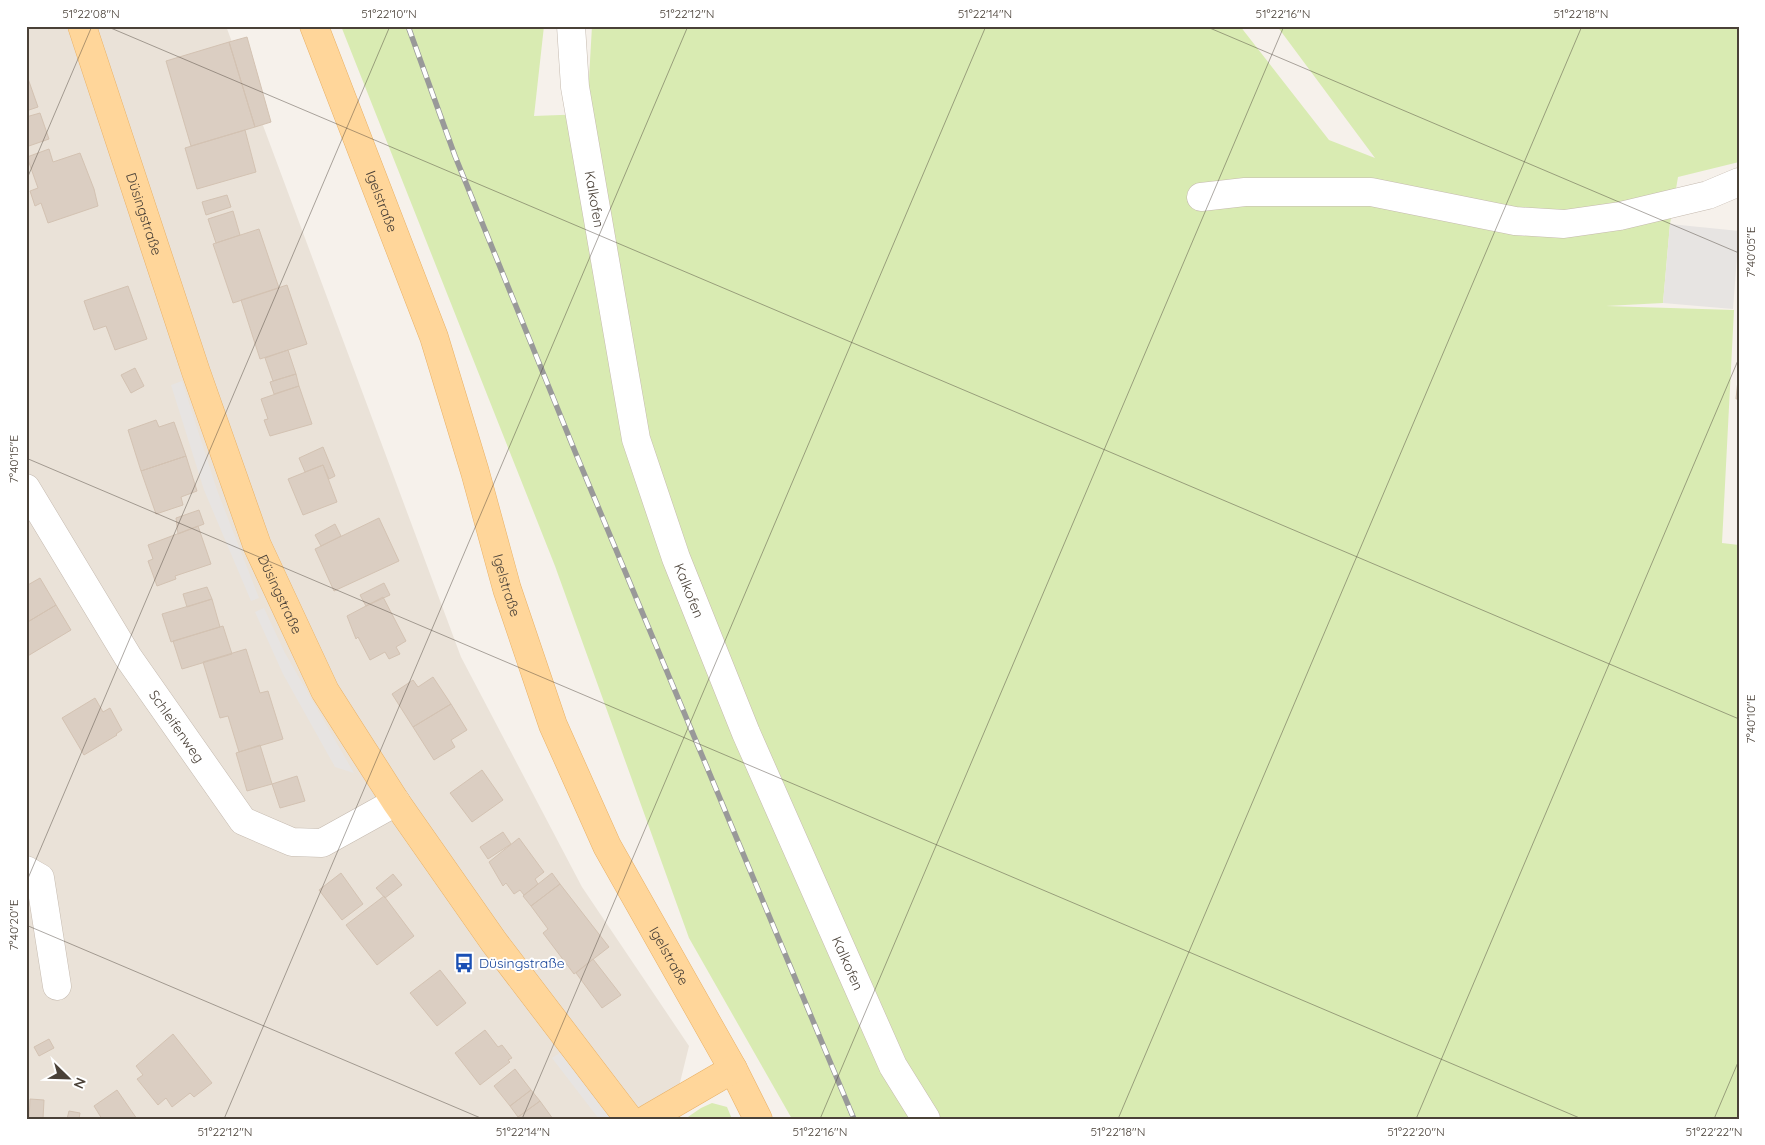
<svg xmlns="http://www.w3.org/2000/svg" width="1765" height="1145" font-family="Quicksand,sans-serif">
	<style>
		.residential { fill: #eae2d8 }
		.green { fill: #d9ebb2 }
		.parking { fill: #e7e4e2 }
		.building { fill: #dbcec2; stroke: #d3c2b2 }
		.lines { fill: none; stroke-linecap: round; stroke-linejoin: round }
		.minor-casing { stroke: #c5baaf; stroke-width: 29 }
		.major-casing { stroke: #e9b166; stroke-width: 29 }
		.minor { stroke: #fff; stroke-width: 28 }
		.major { stroke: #ffd69a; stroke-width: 28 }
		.rail-casing { stroke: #999; stroke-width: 5.5 }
		.rail { stroke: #fff; stroke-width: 4; stroke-dasharray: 11; stroke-linecap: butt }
		.ticks { fill: none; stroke: #4a4138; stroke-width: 1; stroke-opacity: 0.45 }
		.labels { text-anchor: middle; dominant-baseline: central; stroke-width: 4; stroke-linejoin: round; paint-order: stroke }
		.street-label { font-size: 14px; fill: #4a4138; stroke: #fff }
		.transit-label { font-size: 14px; fill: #164399; stroke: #fff; text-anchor: start }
		.neatline { fill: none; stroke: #4a4138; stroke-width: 2 }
		.ticks-label { font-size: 12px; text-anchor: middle; fill: #4a4138 }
	</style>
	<rect width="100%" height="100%" fill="#f6f1eb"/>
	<path class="residential" d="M 26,26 L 226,26 L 461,657 L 582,887 L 689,1046 L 671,1119 L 26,1119 Z"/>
	<path class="green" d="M 341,26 L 544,26 L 534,116 L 587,114 L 592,26 L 1240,26 L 1329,140 L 1375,158 L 1277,26 L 1739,26 L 1739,162 L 1678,177 L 1670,224 L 1663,303 L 1606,306 L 1734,310 L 1722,543 L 1739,545 L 1739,1119 L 792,1119 L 689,938 L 555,566 Z
		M 712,1103 L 727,1107 L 732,1119 L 685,1119 L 701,1108 Z"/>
	<path class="parking" d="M 1670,224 L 1739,231 L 1733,309 L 1663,303 Z
		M 182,381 L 217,490 L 259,598 L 251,601 L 204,490 L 171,385 Z
		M 264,608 L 285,653 L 354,773 L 335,767 L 283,674 L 255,612 Z
		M 561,1052 L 613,1119 L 599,1119 L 552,1058 Z"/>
	<path class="building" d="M 247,37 L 271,122 L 255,127 L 229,42 Z
		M 229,42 L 255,127 L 191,146 L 166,61 Z
		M 26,73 L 38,107 L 26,111 Z
		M 40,113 L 49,139 L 26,147 L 26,117 Z
		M 245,130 L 256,172 L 197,189 L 185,148 Z
		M 49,149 L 53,162 L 80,153 L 94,189 L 98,206 L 48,223 L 41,203 L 35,206 L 30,191 L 38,188 L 27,157 Z
		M 227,195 L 231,207 L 206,215 L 202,202 Z
		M 233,211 L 240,235 L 216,243 L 208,219 Z
		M 259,229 L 279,288 L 233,303 L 213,244 Z
		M 287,285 L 307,344 L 260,359 L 241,300 Z
		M 128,286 L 147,339 L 115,350 L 106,326 L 94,330 L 84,301 Z
		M 288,350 L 296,374 L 273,381 L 265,358 Z
		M 135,368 L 144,386 L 131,393 L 121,375 Z
		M 1739,370 L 1739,399 L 1736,399 Z
		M 296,374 L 299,386 L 274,394 L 270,382 Z
		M 299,386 L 312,424 L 270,436 L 264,420 L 268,419 L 261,399 Z
		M 156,420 L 159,427 L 174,422 L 186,456 L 141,471 L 128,430 Z
		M 323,447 L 335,476 L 329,479 L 323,465 L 305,472 L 299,458 Z
		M 186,456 L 197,491 L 181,497 L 183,505 L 156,514 L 141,471 Z
		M 323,465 L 337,502 L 303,515 L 288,479 Z
		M 199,510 L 204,524 L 178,534 L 176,518 Z
		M 379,518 L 399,561 L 334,591 L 315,549 Z
		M 335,524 L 341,536 L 321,546 L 315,535 Z
		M 198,526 L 211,564 L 175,576 L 176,579 L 157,586 L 148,561 L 153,559 L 148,545 Z
		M 40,578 L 56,605 L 26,623 L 26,586 Z
		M 384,583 L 390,595 L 366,606 L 360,595 Z
		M 207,587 L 212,599 L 187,607 L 183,594 Z
		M 383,597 L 406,641 L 396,647 L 400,654 L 389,659 L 385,652 L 370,660 L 358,637 L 356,639 L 347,616 Z
		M 212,599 L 220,627 L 171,642 L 162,614 Z
		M 56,605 L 71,630 L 26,657 L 26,623 Z
		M 223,626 L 232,654 L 182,669 L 173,641 Z
		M 246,649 L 260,693 L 268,691 L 283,739 L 239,752 L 228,716 L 220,718 L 203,662 Z
		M 433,677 L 451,704 L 413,727 L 392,694 L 413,680 L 418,687 Z
		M 95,698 L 103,712 L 110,708 L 122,730 L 116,734 L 117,735 L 84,755 L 62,718 Z
		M 451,704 L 467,730 L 451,740 L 455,747 L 434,760 L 413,727 Z
		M 260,745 L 272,784 L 247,791 L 236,753 Z
		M 482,770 L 503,800 L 472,822 L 450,793 Z
		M 297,776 L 305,801 L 280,808 L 272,784 Z
		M 503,832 L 511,844 L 488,859 L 480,847 Z
		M 519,838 L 544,872 L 535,879 L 538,884 L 524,895 L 520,890 L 514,894 L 506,883 L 503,886 L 489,862 Z
		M 341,873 L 363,904 L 342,920 L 319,890 Z
		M 552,873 L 560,884 L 531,906 L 523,896 Z
		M 393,874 L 402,885 L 385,898 L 376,888 Z
		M 560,884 L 609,947 L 574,974 L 543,933 L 548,929 L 531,906 Z
		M 384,896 L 414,936 L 377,965 L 346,925 Z
		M 593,959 L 621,995 L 602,1008 L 576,973 Z
		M 440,970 L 466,1003 L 437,1026 L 410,993 Z
		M 485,1030 L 498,1047 L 502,1045 L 512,1058 L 508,1060 L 510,1062 L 480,1085 L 455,1053 Z
		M 173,1034 L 212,1083 L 194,1097 L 190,1093 L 172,1107 L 166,1098 L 158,1105 L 137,1079 L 143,1075 L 136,1066 Z
		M 49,1039 L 54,1048 L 39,1056 L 34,1047 Z
		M 515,1069 L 531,1090 L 510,1106 L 494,1086 Z
		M 117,1090 L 137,1119 L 102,1119 L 94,1106 Z
		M 531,1090 L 540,1101 L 518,1117 L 510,1106 Z
		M 30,1099 L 44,1100 L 43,1119 L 29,1119 Z
		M 540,1101 L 553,1119 L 516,1119 L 518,1117 Z
		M 69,1111 L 80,1113 L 79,1119 L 67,1119 Z"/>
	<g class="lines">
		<defs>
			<g id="minor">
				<path id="s1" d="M 571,26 L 575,87 L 636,439 L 676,558 L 746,733 L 893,1066 L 926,1119"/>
				<path d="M 1201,197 L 1245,192 L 1371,192 L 1515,221 L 1564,224 L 1620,216 L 1708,195 L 1739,182"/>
				<path id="s2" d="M 26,488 L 128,657 L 243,821 L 292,842 L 322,843 L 396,802"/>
				<path d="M 26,870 L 40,878 L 57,986"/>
			</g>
			<g id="major">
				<path id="s3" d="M 82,26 L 196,372 L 257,545 L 325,691 L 396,802 L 494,942 L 629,1119"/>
				<path id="s4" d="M 314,26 L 434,337 L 475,472 L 507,589 L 553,725 L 607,846 L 733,1069 L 758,1119"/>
				<path d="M 647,1119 L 733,1069"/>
			</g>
		</defs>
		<use href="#minor" class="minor-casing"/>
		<use href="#major" class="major-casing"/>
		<use href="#minor" class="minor"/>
		<use href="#major" class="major"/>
		<defs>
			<path id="rail" d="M 408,26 L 455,156 L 576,454 L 854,1119"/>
		</defs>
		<use href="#rail" class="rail-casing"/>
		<use href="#rail" class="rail"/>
	</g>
	<path class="ticks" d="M 106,26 L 1739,719M 1205,26 L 1739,253M 26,181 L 92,26M 26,458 L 1582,1119M 26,883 L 390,26M 26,925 L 483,1119M 224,1119 L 688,26M 522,1119 L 986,26M 820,1119 L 1284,26M 1118,1119 L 1582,26M 1416,1119 L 1739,358M 1714,1119 L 1739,1060"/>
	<defs>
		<symbol id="bus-bare" viewBox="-9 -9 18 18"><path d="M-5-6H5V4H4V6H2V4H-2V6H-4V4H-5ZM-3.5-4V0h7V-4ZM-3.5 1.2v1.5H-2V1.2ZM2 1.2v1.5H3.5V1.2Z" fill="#1a4fb4" stroke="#fff" stroke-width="2.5" paint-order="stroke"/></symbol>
	</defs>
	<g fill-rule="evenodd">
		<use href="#bus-bare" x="450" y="949" width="28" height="28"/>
	</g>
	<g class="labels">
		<g class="street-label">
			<text stroke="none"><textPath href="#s1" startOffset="175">Kalkofen</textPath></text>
			<text stroke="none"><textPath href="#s4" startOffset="188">Igelstraße</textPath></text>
			<text stroke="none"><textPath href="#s3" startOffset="198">Düsingstraße</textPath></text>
			<text stroke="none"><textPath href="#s4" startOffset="592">Igelstraße</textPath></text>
			<text stroke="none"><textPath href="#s1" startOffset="579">Kalkofen</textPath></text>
			<text stroke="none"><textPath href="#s3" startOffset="602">Düsingstraße</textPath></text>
			<text stroke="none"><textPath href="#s2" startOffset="282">Schleifenweg</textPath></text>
			<text stroke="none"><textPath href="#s4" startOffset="998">Igelstraße</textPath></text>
			<text stroke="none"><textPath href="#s1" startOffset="984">Kalkofen</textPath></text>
		</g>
		<g class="transit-label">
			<text x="479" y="963">Düsingstraße</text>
		</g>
	</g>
	<rect width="1765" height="1145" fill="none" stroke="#ffffff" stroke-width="55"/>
	<g transform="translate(68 1078) rotate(113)" stroke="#ffffff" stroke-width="4" paint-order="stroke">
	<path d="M0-4L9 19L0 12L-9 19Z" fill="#4a4138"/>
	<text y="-8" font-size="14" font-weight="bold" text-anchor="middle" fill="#4a4138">N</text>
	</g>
	<rect x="28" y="28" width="1710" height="1090" class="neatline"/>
	<g class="ticks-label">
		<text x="91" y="18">51°22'08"N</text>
		<text x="389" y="18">51°22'10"N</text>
		<text x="687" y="18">51°22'12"N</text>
		<text x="985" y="18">51°22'14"N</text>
		<text x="1283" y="18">51°22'16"N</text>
		<text x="1581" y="18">51°22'18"N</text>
		<text transform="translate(1751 252) rotate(-90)" y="4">7°40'05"E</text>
		<text transform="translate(14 459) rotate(-90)" y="4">7°40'15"E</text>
		<text transform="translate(1751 719) rotate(-90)" y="4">7°40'10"E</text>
		<text transform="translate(14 925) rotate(-90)" y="4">7°40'20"E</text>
		<text x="225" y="1136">51°22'12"N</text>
		<text x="523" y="1136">51°22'14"N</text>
		<text x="820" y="1136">51°22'16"N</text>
		<text x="1118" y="1136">51°22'18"N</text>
		<text x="1416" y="1136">51°22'20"N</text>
		<text x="1714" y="1136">51°22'22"N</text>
	</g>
</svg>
